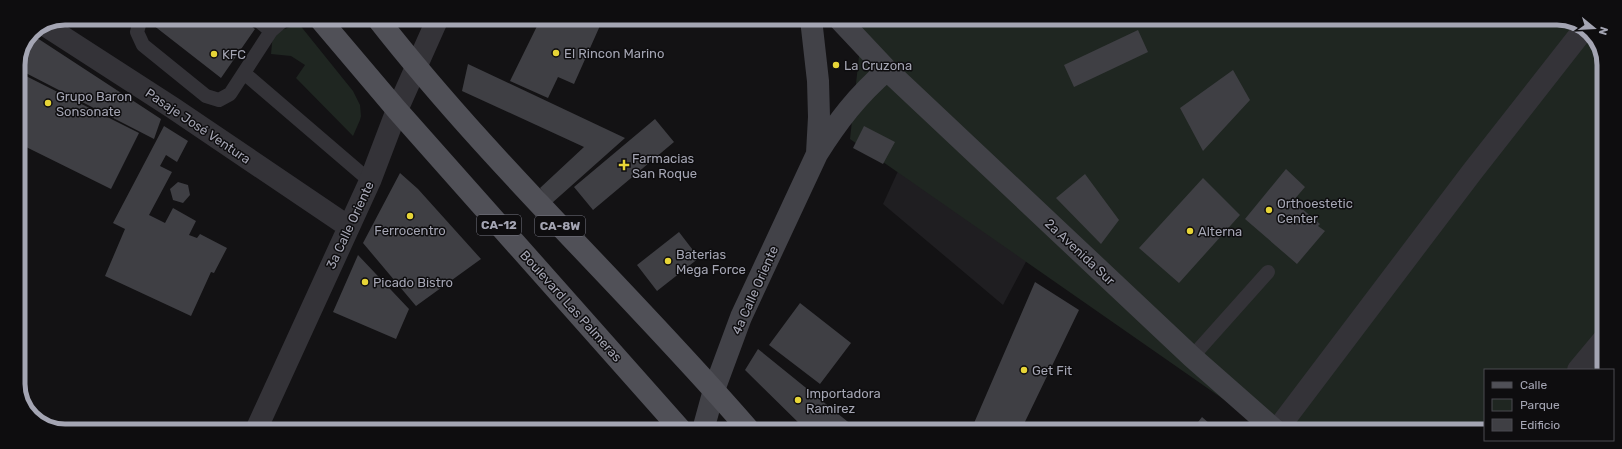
<svg xmlns="http://www.w3.org/2000/svg" width="1622" height="449" font-family="Rubik,sans-serif">
	<style>
		.built { fill: #1f1e21 }
		.green { fill: #1f2621 }
		.building { fill: #3f3f44 }
		.lines { fill: none; stroke-linecap: round; stroke-linejoin: round }
		.lane { stroke: #343338; stroke-width: 14 }
		.street { stroke: #343338; stroke-width: 22 }
		.secondary { stroke: #424248; stroke-width: 22 }
		.primary { stroke: #505057; stroke-width: 22 }
		.poi-dot { fill: #e7d537; stroke: #0e0d0f; stroke-width: 1.5 }
		.labels { text-anchor: middle; dominant-baseline: central; stroke-width: 3; stroke-linejoin: round; paint-order: stroke }
		.shield { fill: #0e0d0f; stroke: #777782; stroke-width: 1 }
		.shield-label { font-size: 12px; font-weight: bold; fill: #a4a5b3 }
		.poi-label { font-size: 13px; fill: #a4a5b3; stroke: #0e0d0f; text-anchor: start }
		.street-label { font-size: 13px; fill: #a4a5b3; stroke: #0e0d0f }
		.rim { fill: none; stroke: #a4a5b3; stroke-width: 5 }
	</style>
	<rect width="100%" height="100%" fill="#131214"/>
	<path class="built" d="M 910,145 L 1029,256 L 1003,305 L 883,204 Z"/>
	<path class="green" d="M 863,19 L 1569,20 L 1593,34 L 1604,62 L 1603,370 L 1485,370 L 1485,431 L 1269,431 L 850,139 Z
		M 299,24 L 353,91 L 360,105 L 361,116 L 360,120 L 353,136 L 296,78 L 305,65 L 291,56 L 271,54 L 273,33 Z"/>
	<path class="building" d="M 158,18 L 240,18 L 255,29 L 221,78 L 153,25 Z
		M 541,18 L 603,19 L 574,84 L 558,77 L 548,98 L 510,81 Z
		M 1138,30 L 1148,52 L 1074,87 L 1064,65 Z
		M 31,34 L 161,119 L 154,139 L 18,69 L 18,65 Z
		M 468,64 L 625,138 L 552,203 L 540,188 L 584,147 L 462,91 Z
		M 1233,70 L 1250,100 L 1203,151 L 1180,108 Z
		M 18,72 L 139,133 L 111,189 L 18,143 Z
		M 655,119 L 674,142 L 593,210 L 574,187 Z
		M 164,126 L 188,141 L 177,162 L 166,155 L 160,166 L 172,172 L 149,215 L 165,223 L 173,208 L 196,221 L 189,235 L 197,238 L 200,234 L 227,248 L 214,273 L 211,272 L 191,316 L 105,276 L 125,229 L 113,223 Z
		M 864,126 L 895,142 L 883,164 L 853,148 Z
		M 1286,169 L 1305,187 L 1293,201 L 1320,224 L 1318,226 L 1325,231 L 1297,264 L 1245,219 Z
		M 400,173 L 418,189 L 481,259 L 416,306 L 363,243 Z
		M 1085,174 L 1119,220 L 1101,244 L 1056,198 Z
		M 1203,178 L 1240,215 L 1179,283 L 1139,248 Z
		M 178,182 L 188,185 L 190,195 L 183,203 L 173,200 L 170,189 Z
		M 679,232 L 699,258 L 657,291 L 637,265 Z
		M 358,255 L 409,309 L 396,339 L 333,312 Z
		M 1035,282 L 1079,310 L 1021,430 L 971,430 Z
		M 800,303 L 851,343 L 820,384 L 769,345 Z
		M 758,349 L 858,430 L 806,430 L 745,370 Z
		M 1202,417 L 1218,431 L 1191,431 Z"/>
	<g class="lines">
		<path class="lane" d="M 141,18 L 137,32 L 143,45 L 206,96 L 219,100 L 230,94 L 271,31 L 286,18
			M 255,18 L 271,31
			M 244,73 L 370,181
			M 1192,357 L 1268,272"/>
		<path class="street" d="M 46,26 L 173,108 L 349,227
			M 1578,370 L 1603,340
			M 256,430 L 370,181 L 397,110 L 438,18
			M 1276,431 L 1472,172 L 1584,29"/>
		<path class="secondary" d="M 811,19 L 818,81 L 819,117 L 817,153
			M 839,19 L 887,70 L 1192,357 L 1276,431
			M 703,430 L 714,390 L 741,317 L 817,154 C 838,121 857,96 887,70"/>
		<path class="primary" d="M 319,18 L 397,110 L 681,430
			M 377,18 C 491,164 628,290 749,430"/>
	</g>
	<g class="poi-dot">
		<circle cx="556" cy="53" r="4"/>
		<circle cx="214" cy="54" r="4"/>
		<circle cx="836" cy="65" r="4"/>
		<circle cx="48" cy="103" r="4"/>
		<path d="M622 159h4v4h4v4h-4v4h-4v-4h-4v-4h4z"/>
		<circle cx="1269" cy="210" r="4"/>
		<circle cx="410" cy="216" r="4"/>
		<circle cx="1190" cy="231" r="4"/>
		<circle cx="668" cy="261" r="4"/>
		<circle cx="365" cy="282" r="4"/>
		<circle cx="1024" cy="370" r="4"/>
		<circle cx="798" cy="400" r="4"/>
	</g>
	<g class="labels">
		<g class="shield">
			<rect x="477" y="215" width="44" height="20" rx="3"/>
			<rect x="535" y="216" width="50" height="20" rx="3"/>
		</g>
		<g class="shield-label">
			<text x="499" y="225">CA-12</text>
			<text x="560" y="226">CA-8W</text>
		</g>
		<g class="poi-label">
			<text x="564" y="53">El Rincon Marino</text>
			<text x="222" y="54">KFC</text>
			<text x="844" y="65">La Cruzona</text>
			<text x="56" y="96">Grupo Baron<tspan x="56" dy="15">Sonsonate</tspan></text>
			<text x="632" y="158">Farmacias<tspan x="632" dy="15">San Roque</tspan></text>
			<text x="1277" y="203">Orthoestetic<tspan x="1277" dy="15">Center</tspan></text>
			<text x="410" y="230" text-anchor="middle">Ferrocentro</text>
			<text x="1198" y="231">Alterna</text>
			<text x="676" y="254">Baterias<tspan x="676" dy="15">Mega Force</tspan></text>
			<text x="373" y="282">Picado Bistro</text>
			<text x="1032" y="370">Get Fit</text>
			<text x="806" y="393">Importadora<tspan x="806" dy="15">Ramirez</tspan></text>
		</g>
		<g class="street-label">
			<text transform="translate(198 126) rotate(34)">Pasaje José Ventura</text>
			<text transform="translate(350 225) rotate(-65)">3a Calle Oriente</text>
			<text transform="translate(1080 252) rotate(43)">2a Avenida Sur</text>
			<text transform="translate(755 290) rotate(-66)">4a Calle Oriente</text>
			<text transform="translate(571 306) rotate(48)">Boulevard Las Palmeras</text>
		</g>
	</g>
	<path d="M0 0H1622V449H0ZM65 25H1557A40 40 0 0 1 1597 65V384A40 40 0 0 1 1557 424H65A40 40 0 0 1 25 384V65A40 40 0 0 1 65 25Z" fill="#0e0d0f" fill-rule="evenodd"/>
	<path class="rim" d="M65 25H1557A40 40 0 0 1 1597 65V384A40 40 0 0 1 1557 424H65A40 40 0 0 1 25 384V65A40 40 0 0 1 65 25Z"/>
	<rect x="1484" y="369" width="130" height="72" fill="#0e0d0f" stroke="#4a4a51"/>
	<rect x="1492" y="382" width="20" height="6" fill="#505057" stroke="#4a4a51"/>
	<text x="1520" y="389" font-size="12" fill="#a4a5b3">Calle</text>
	<rect x="1492" y="399" width="20" height="12" fill="#1f2621" stroke="#4a4a51"/>
	<text x="1520" y="409" font-size="12" fill="#a4a5b3">Parque</text>
	<rect x="1492" y="419" width="20" height="12" fill="#3f3f44" stroke="#4a4a51"/>
	<text x="1520" y="429" font-size="12" fill="#a4a5b3">Edificio</text>
	<g transform="translate(1594 28) rotate(108)" stroke="#0e0d0f" stroke-width="3" paint-order="stroke">
	<path d="M0-3L7 15L0 10L-7 15Z" fill="#a4a5b3"/>
	<text y="-6" font-size="11" font-weight="bold" text-anchor="middle" fill="#a4a5b3">N</text>
	</g>
</svg>
